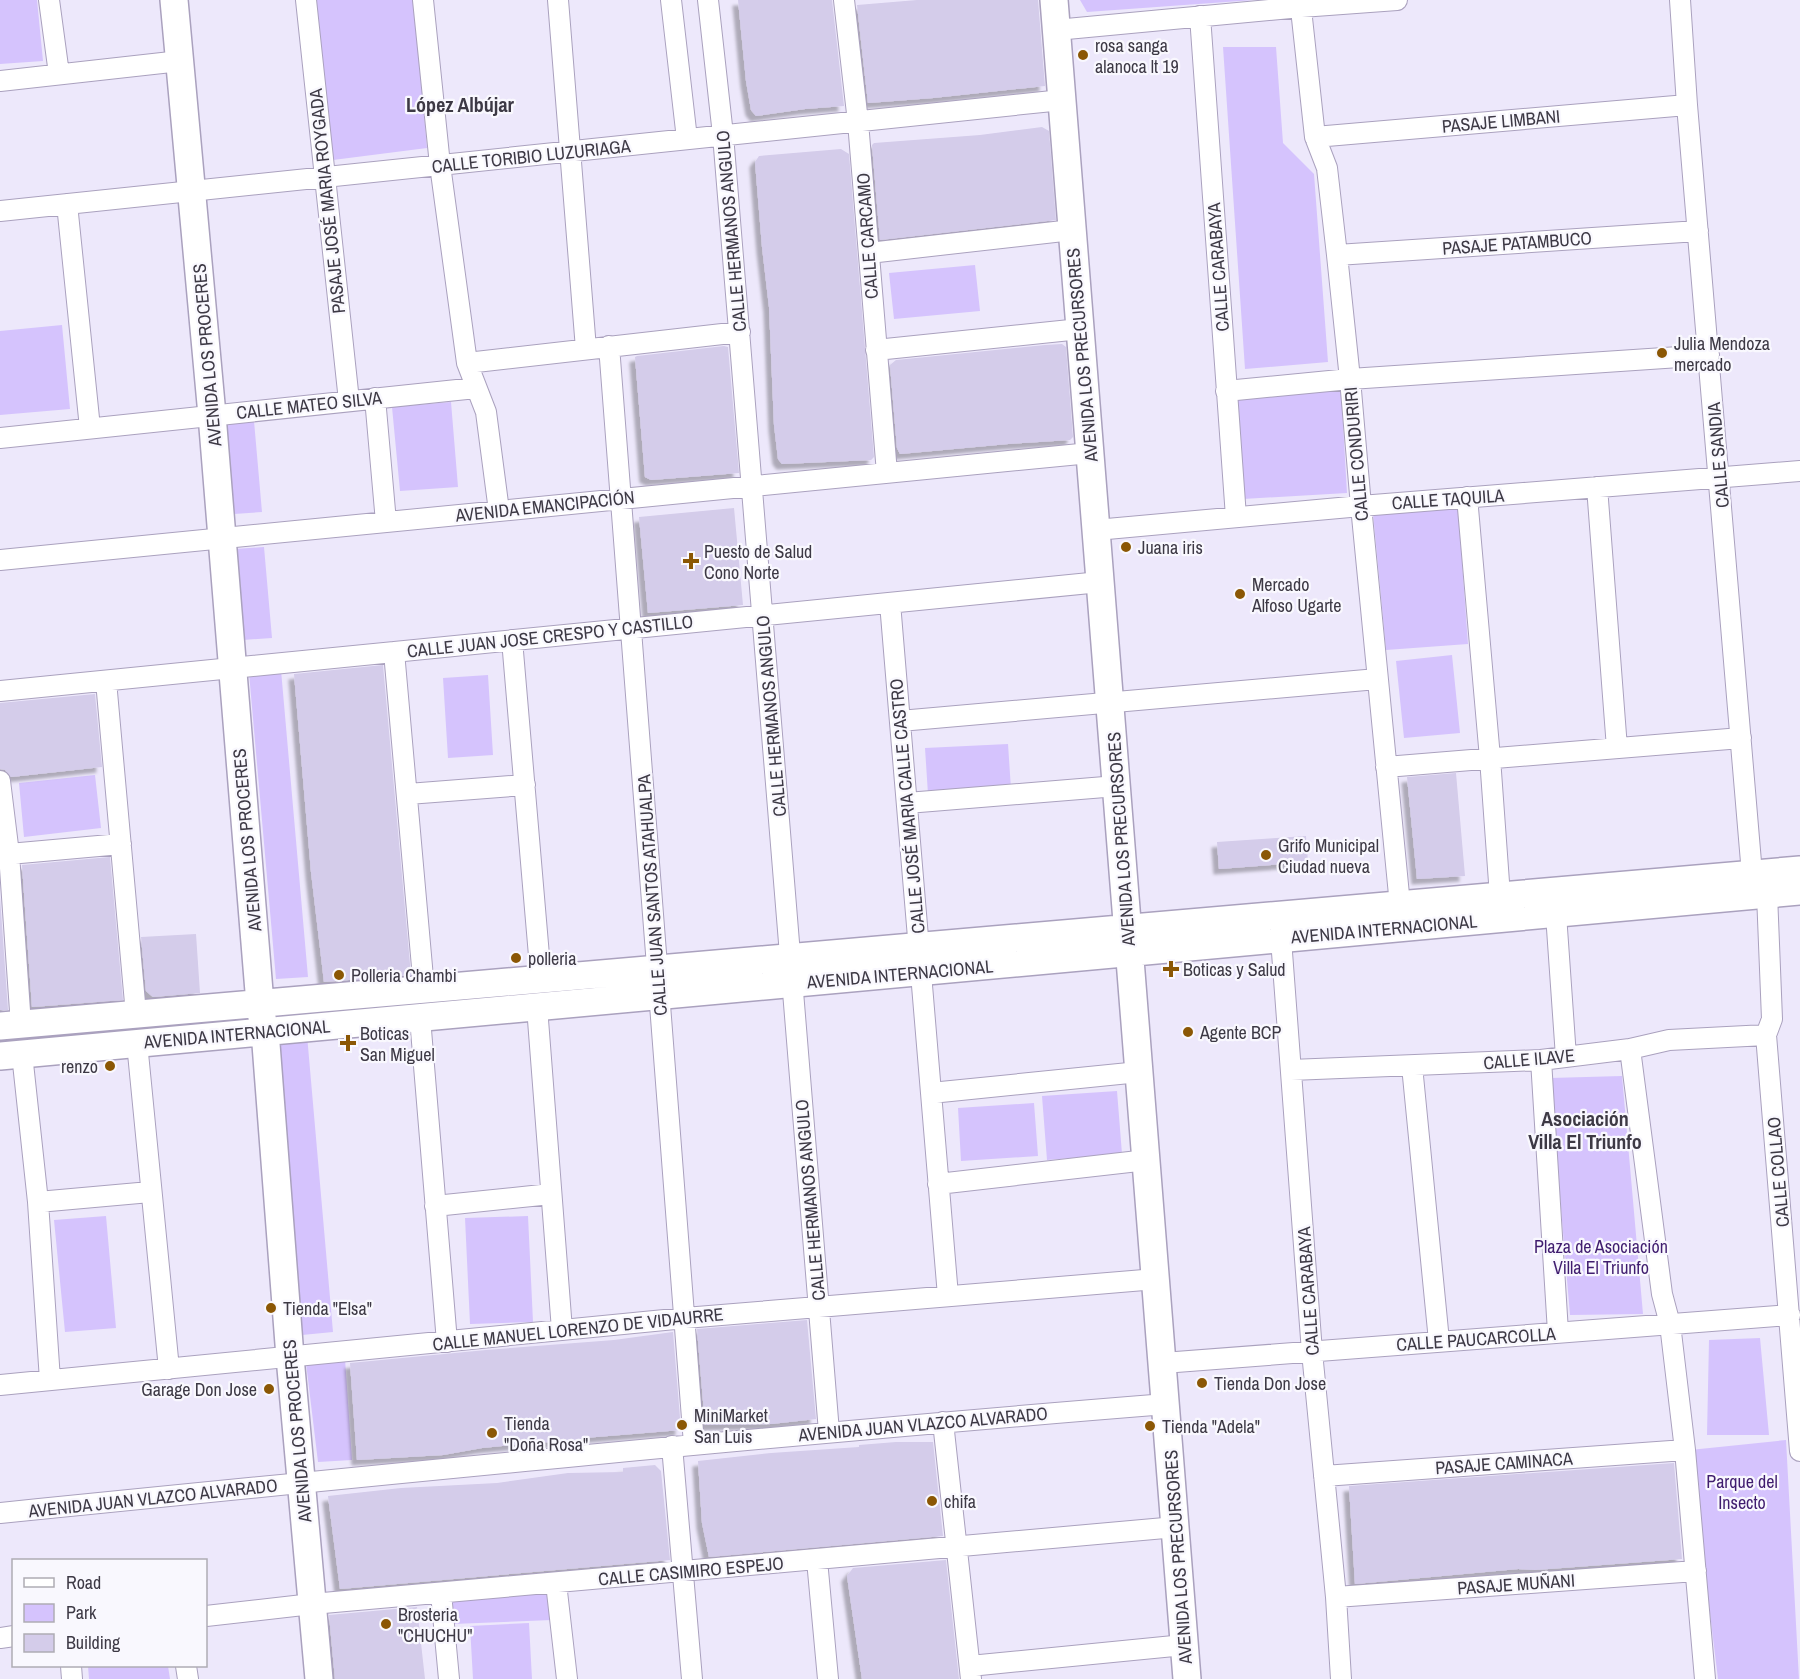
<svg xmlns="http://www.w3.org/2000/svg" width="1800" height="1679" font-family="'Archivo Narrow',sans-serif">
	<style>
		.green { fill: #d5c3fd }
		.building { fill: #d4ccea; filter: url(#shadow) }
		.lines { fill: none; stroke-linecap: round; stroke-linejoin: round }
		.street-casing { stroke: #aaa1be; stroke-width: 22 }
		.secondary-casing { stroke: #aaa1be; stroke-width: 30 }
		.street { stroke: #fff; stroke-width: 20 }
		.secondary { stroke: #fff; stroke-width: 27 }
		.poi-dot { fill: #8b5705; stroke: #f9f8fe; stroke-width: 2 }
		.labels { text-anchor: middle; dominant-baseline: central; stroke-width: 4.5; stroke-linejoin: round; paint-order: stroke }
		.poi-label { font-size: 18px; fill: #3d3945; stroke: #f9f8fe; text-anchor: start }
		.street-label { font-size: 18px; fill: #3d3945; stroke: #f9f8fe }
		.park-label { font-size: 18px; fill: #401d6f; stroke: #f9f8fe }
		.neighbourhood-label { font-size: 20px; font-weight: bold; fill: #3d3945; stroke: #f9f8fe }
	</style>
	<defs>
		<filter id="shadow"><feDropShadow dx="-5.5" dy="5.5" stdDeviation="1.5" flood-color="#0004"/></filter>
	</defs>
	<rect width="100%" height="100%" fill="#ede8fb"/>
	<path class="green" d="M 0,0 L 37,0 L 43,61 L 0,64 Z
		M 315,0 L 414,0 L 427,148 L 333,160 Z
		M 1080,0 L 1254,0 L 1087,12 Z
		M 1223,47 L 1276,47 L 1283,143 L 1314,174 L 1328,362 L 1245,369 Z
		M 975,265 L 980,311 L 894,319 L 889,273 Z
		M 62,325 L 70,409 L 0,415 L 0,331 Z
		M 1341,389 L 1347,493 L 1243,499 L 1235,396 Z
		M 451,402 L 458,487 L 400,491 L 392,407 Z
		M 254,421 L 262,512 L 234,514 L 226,423 Z
		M 1458,506 L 1468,644 L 1386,650 L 1373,513 Z
		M 264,547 L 272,638 L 243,640 L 235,549 Z
		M 1452,655 L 1460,733 L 1404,738 L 1396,661 Z
		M 281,670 L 308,977 L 276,979 L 249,673 Z
		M 488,675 L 493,755 L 448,758 L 443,678 Z
		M 1008,744 L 1011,789 L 928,794 L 925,748 Z
		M 95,775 L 101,828 L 24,837 L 19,783 Z
		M 307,1035 L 333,1332 L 302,1335 L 276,1037 Z
		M 1622,1076 L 1643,1314 L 1570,1315 L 1550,1078 Z
		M 1117,1091 L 1122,1154 L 1047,1160 L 1042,1096 Z
		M 1034,1103 L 1038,1156 L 961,1161 L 958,1108 Z
		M 106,1216 L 116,1328 L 65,1332 L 54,1220 Z
		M 528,1216 L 533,1322 L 470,1324 L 465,1218 Z
		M 1760,1338 L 1769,1435 L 1707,1435 L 1709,1340 Z
		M 345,1359 L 352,1460 L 318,1462 L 306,1363 Z
		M 1786,1440 L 1799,1679 L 1718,1679 L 1690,1450 Z
		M 550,1590 L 552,1620 L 453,1624 L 452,1598 Z
		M 529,1623 L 532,1679 L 473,1679 L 470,1626 Z
		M 88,1666 L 168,1666 L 170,1679 L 89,1679 Z"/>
	<path class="building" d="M 738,0 L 832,0 L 844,106 L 805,109 L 756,116 L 751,110 L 746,81 Z
		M 917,0 L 1038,0 L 1045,86 L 933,98 L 868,103 L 857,5 Z
		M 1042,127 L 1049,131 L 1056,220 L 880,240 L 872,145 L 874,143 L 980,135 Z
		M 841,149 L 849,154 L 874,457 L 871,460 L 782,464 L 778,459 L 774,425 L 769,307 L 762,247 L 755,162 L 759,156 Z
		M 1062,344 L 1066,347 L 1073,437 L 1070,440 L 1008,444 L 900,454 L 897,448 L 890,365 L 896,360 L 1045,345 Z
		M 724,346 L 728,347 L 739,473 L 651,480 L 645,477 L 635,357 L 637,356 Z
		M 734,508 L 743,605 L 648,613 L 639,517 Z
		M 383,665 L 411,975 L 324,982 L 311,872 L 294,674 Z
		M 95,694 L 102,767 L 11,777 L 5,770 L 0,769 L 0,703 Z
		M 1456,773 L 1465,876 L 1417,879 L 1407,777 Z
		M 1306,836 L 1308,862 L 1219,869 L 1217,842 Z
		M 110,857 L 123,1000 L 32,1007 L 22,865 Z
		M 0,897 L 8,1010 L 0,1010 Z
		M 196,934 L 200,993 L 153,997 L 146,991 L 141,937 Z
		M 807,1320 L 816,1419 L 771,1424 L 705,1425 L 697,1329 Z
		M 673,1332 L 681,1430 L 584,1438 L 564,1443 L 543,1442 L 482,1448 L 443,1455 L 357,1460 L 350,1363 L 486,1350 L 614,1340 Z
		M 896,1442 L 933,1442 L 943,1536 L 709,1557 L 702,1523 L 698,1461 L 771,1453 L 859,1447 L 859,1445 Z
		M 1674,1463 L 1682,1559 L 1535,1570 L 1518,1569 L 1355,1584 L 1349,1486 Z
		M 655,1465 L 661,1471 L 670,1560 L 340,1589 L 328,1496 L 401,1488 L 497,1483 L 568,1473 L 623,1472 L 623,1468 Z
		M 946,1560 L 959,1679 L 862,1679 L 847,1576 L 853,1568 Z
		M 417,1607 L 425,1679 L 335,1679 L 329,1615 Z"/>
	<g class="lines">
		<defs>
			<path id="street" d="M 49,0 L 59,74
				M 306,0 L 349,401
				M 423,0 L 440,165 L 467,363 L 486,412 L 499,511
				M 558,0 L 586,349
				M 671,0 L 687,139
				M 708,0 L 723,135 L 829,1432
				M 844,0 L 858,122 L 887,473
				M 1300,0 L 1315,137 L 1327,168 L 1337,255 L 1350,379 L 1361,506 L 1400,905
				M 1680,0 L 1687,105 L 1752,874
				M 1200,16 L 1236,517
				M 1056,30 L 1301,7 L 1397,0
				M 0,81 L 180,61
				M 1315,137 L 1687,105
				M 67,204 L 90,428
				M 0,211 L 1062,100
				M 869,253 L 1072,230
				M 1337,255 L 1698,231
				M 609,346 L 694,1444
				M 876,350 L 1080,329
				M 467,363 L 740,332
				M 1226,391 L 1350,379 L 1709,355
				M 375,398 L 386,522
				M 0,438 L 476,388
				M 1597,487 L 1617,748
				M 1467,497 L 1490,758 L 1500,896
				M 1096,530 L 1361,506 L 1800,471
				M 0,560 L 1090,453
				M 890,603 L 948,1296
				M 512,640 L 541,979
				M 394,652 L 424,989
				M 106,681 L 136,1014
				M 0,691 L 1100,582
				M 900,721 L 1377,679
				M 1386,767 L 1741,738
				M 0,781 L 9,854 L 21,1025
				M 408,794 L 525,785
				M 907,803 L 1117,786
				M 9,854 L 121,844
				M 1767,894 L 1772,1019 L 1766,1035 L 1800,1451
				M 1555,900 L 1566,1057
				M 1281,939 L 1312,1352 L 1336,1597 L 1341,1679
				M 537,1007 L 562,1330
				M 420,1018 L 447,1342
				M 137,1043 L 169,1369
				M 1630,1049 L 1662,1294 L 1670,1324 L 1685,1450 L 1705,1679
				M 22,1054 L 38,1202 L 50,1380
				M 1541,1060 L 1558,1332
				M 1412,1066 L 1439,1341
				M 1291,1070 L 1541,1060 L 1630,1049 L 1669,1040 L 1766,1035
				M 931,1093 L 1139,1072
				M 938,1184 L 1147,1160
				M 38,1202 L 150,1192
				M 435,1206 L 551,1194
				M 1163,1363 L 1790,1315
				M 0,1385 L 685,1318 L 1156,1279
				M 943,1422 L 971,1679
				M 672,1446 L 692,1679
				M 1324,1476 L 1685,1450
				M 0,1513 C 388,1474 777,1435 1166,1404
				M 817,1560 L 828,1679
				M 556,1583 L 567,1679
				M 441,1593 L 449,1679
				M 1336,1597 L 1696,1571
				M 206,1616 L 312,1604 L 1176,1527
				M 0,1638 L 14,1636
				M 71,1666 L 72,1679
				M 186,1666 L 188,1679
				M 970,1666 L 1184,1645"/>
			<path id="secondary" d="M 174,0 L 212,415 L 260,1004 L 266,1044 L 290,1357 L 319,1679
				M 1054,0 L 1187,1679
				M 0,1026 L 1800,870
				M 0,1056 L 1800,891"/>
		</defs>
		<use href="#street" class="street-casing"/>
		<use href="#secondary" class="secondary-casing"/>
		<use href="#street" class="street"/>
		<use href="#secondary" class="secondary"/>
	</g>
	<g class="poi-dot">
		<circle cx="1083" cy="55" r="6"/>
		<circle cx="1662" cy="353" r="6"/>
		<circle cx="1126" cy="547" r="6"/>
		<path d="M688 552h6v6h6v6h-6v6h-6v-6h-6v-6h6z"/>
		<circle cx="1240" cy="594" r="6"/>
		<circle cx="1266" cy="855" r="6"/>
		<circle cx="516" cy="958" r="6"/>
		<path d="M1168 960h6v6h6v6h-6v6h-6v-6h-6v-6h6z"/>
		<circle cx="339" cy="975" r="6"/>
		<circle cx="1188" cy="1032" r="6"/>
		<path d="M345 1034h6v6h6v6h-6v6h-6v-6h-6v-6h6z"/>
		<circle cx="110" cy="1066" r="6"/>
		<circle cx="271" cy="1308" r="6"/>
		<circle cx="1202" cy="1383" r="6"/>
		<circle cx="269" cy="1389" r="6"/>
		<circle cx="682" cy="1425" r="6"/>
		<circle cx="1150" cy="1426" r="6"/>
		<circle cx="492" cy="1433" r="6"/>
		<circle cx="932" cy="1501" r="6"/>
		<circle cx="386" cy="1624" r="6"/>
	</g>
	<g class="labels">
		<g class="poi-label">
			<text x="1095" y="45">rosa sanga<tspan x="1095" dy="21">alanoca lt 19</tspan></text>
			<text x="1674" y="343">Julia Mendoza<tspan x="1674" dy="21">mercado</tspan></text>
			<text x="1138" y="547">Juana iris</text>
			<text x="704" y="551">Puesto de Salud<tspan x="704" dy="21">Cono Norte</tspan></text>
			<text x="1252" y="584">Mercado<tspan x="1252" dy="21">Alfoso Ugarte</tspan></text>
			<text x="1278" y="845">Grifo Municipal<tspan x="1278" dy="21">Ciudad nueva</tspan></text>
			<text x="528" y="958">polleria</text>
			<text x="1183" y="969">Boticas y Salud</text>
			<text x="351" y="975">Polleria Chambi</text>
			<text x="1200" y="1032">Agente BCP</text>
			<text x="360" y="1033">Boticas<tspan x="360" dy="21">San Miguel</tspan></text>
			<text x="98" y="1066" text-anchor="end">renzo</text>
			<text x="283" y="1308">Tienda "Elsa"</text>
			<text x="1214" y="1383">Tienda Don Jose</text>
			<text x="257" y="1389" text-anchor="end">Garage Don Jose</text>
			<text x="694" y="1415">MiniMarket<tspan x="694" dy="21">San Luis</tspan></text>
			<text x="504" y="1423">Tienda<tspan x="504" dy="21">"Doña Rosa"</tspan></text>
			<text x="1162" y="1426">Tienda "Adela"</text>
			<text x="944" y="1501">chifa</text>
			<text x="398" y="1614">Brosteria<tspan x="398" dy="21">"CHUCHU"</tspan></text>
		</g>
		<g class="street-label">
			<text transform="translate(1501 121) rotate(-5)">PASAJE LIMBANI</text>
			<text transform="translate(531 156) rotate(-6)">CALLE TORIBIO LUZURIAGA</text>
			<text transform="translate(327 201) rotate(-96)">PASAJE JOSÉ MARIA ROYGADA</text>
			<text transform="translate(731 231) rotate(-95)">CALLE HERMANOS ANGULO</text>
			<text transform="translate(867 236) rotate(-94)">CALLE CARCAMO</text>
			<text transform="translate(1517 243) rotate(-4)">PASAJE PATAMBUCO</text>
			<text transform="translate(1218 267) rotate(-94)">CALLE CARABAYA</text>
			<text transform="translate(207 355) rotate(-95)">AVENIDA LOS PROCERES</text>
			<text transform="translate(1082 355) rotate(-95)">AVENIDA LOS PRECURSORES</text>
			<text transform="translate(309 405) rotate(-6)">CALLE MATEO SILVA</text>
			<text transform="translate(1356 454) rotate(-95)">CALLE CONDURIRI</text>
			<text transform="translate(1718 455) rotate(-95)">CALLE SANDIA</text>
			<text transform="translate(1448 499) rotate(-4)">CALLE TAQUILA</text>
			<text transform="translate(545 506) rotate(-6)">AVENIDA EMANCIPACIÓN</text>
			<text transform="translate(550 636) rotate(-6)">CALLE JUAN JOSE CRESPO Y CASTILLO</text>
			<text transform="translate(771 716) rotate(-95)">CALLE HERMANOS ANGULO</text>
			<text transform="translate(907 806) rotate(-95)">CALLE JOSÉ MARIA CALLE CASTRO</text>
			<text transform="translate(1121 839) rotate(-94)">AVENIDA LOS PRECURSORES</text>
			<text transform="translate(247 840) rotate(-95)">AVENIDA LOS PROCERES</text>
			<text transform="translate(652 895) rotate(-94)">CALLE JUAN SANTOS ATAHUALPA</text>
			<text transform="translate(1384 929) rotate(-5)">AVENIDA INTERNACIONAL</text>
			<text transform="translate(900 974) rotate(-5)">AVENIDA INTERNACIONAL</text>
			<text transform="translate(237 1034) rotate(-5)">AVENIDA INTERNACIONAL</text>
			<text transform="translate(1529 1059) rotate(-5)">CALLE ILAVE</text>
			<text transform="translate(1778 1172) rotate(-95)">CALLE COLLAO</text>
			<text transform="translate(810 1200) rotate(-95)">CALLE HERMANOS ANGULO</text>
			<text transform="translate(1308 1291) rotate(-94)">CALLE CARABAYA</text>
			<text transform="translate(578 1329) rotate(-6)">CALLE MANUEL LORENZO DE VIDAURRE</text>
			<text transform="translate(1476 1339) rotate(-4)">CALLE PAUCARCOLLA</text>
			<text transform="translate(923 1424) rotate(-5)">AVENIDA JUAN VLAZCO ALVARADO</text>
			<text transform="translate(297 1431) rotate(-95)">AVENIDA LOS PROCERES</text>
			<text transform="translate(1504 1463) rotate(-4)">PASAJE CAMINACA</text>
			<text transform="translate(153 1498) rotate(-6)">AVENIDA JUAN VLAZCO ALVARADO</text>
			<text transform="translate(1178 1557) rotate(-94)">AVENIDA LOS PRECURSORES</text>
			<text transform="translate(691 1571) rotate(-5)">CALLE CASIMIRO ESPEJO</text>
			<text transform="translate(1516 1584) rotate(-4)">PASAJE MUÑANI</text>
		</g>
		<g class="park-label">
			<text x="1601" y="1246">Plaza de Asociación<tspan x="1601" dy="21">Villa El Triunfo</tspan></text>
			<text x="1742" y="1481">Parque del<tspan x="1742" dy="21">Insecto</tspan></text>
		</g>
		<g class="neighbourhood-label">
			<text x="460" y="104">López Albújar</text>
			<text x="1585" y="1118">Asociación<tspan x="1585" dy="23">Villa El Triunfo</tspan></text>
		</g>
	</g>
	<rect x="12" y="1559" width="195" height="108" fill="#f9f8fe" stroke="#aeacb4" stroke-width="1.5"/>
	<rect x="24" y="1578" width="30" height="9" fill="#ffffff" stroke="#aeacb4" stroke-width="1.5"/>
	<text x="66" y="1589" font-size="18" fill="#3d3945">Road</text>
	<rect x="24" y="1604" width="30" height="18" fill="#d5c3fd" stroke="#aeacb4" stroke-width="1.5"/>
	<text x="66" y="1619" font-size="18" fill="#3d3945">Park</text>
	<rect x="24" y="1634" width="30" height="18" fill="#d4ccea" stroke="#aeacb4" stroke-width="1.5"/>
	<text x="66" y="1649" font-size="18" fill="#3d3945">Building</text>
</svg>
